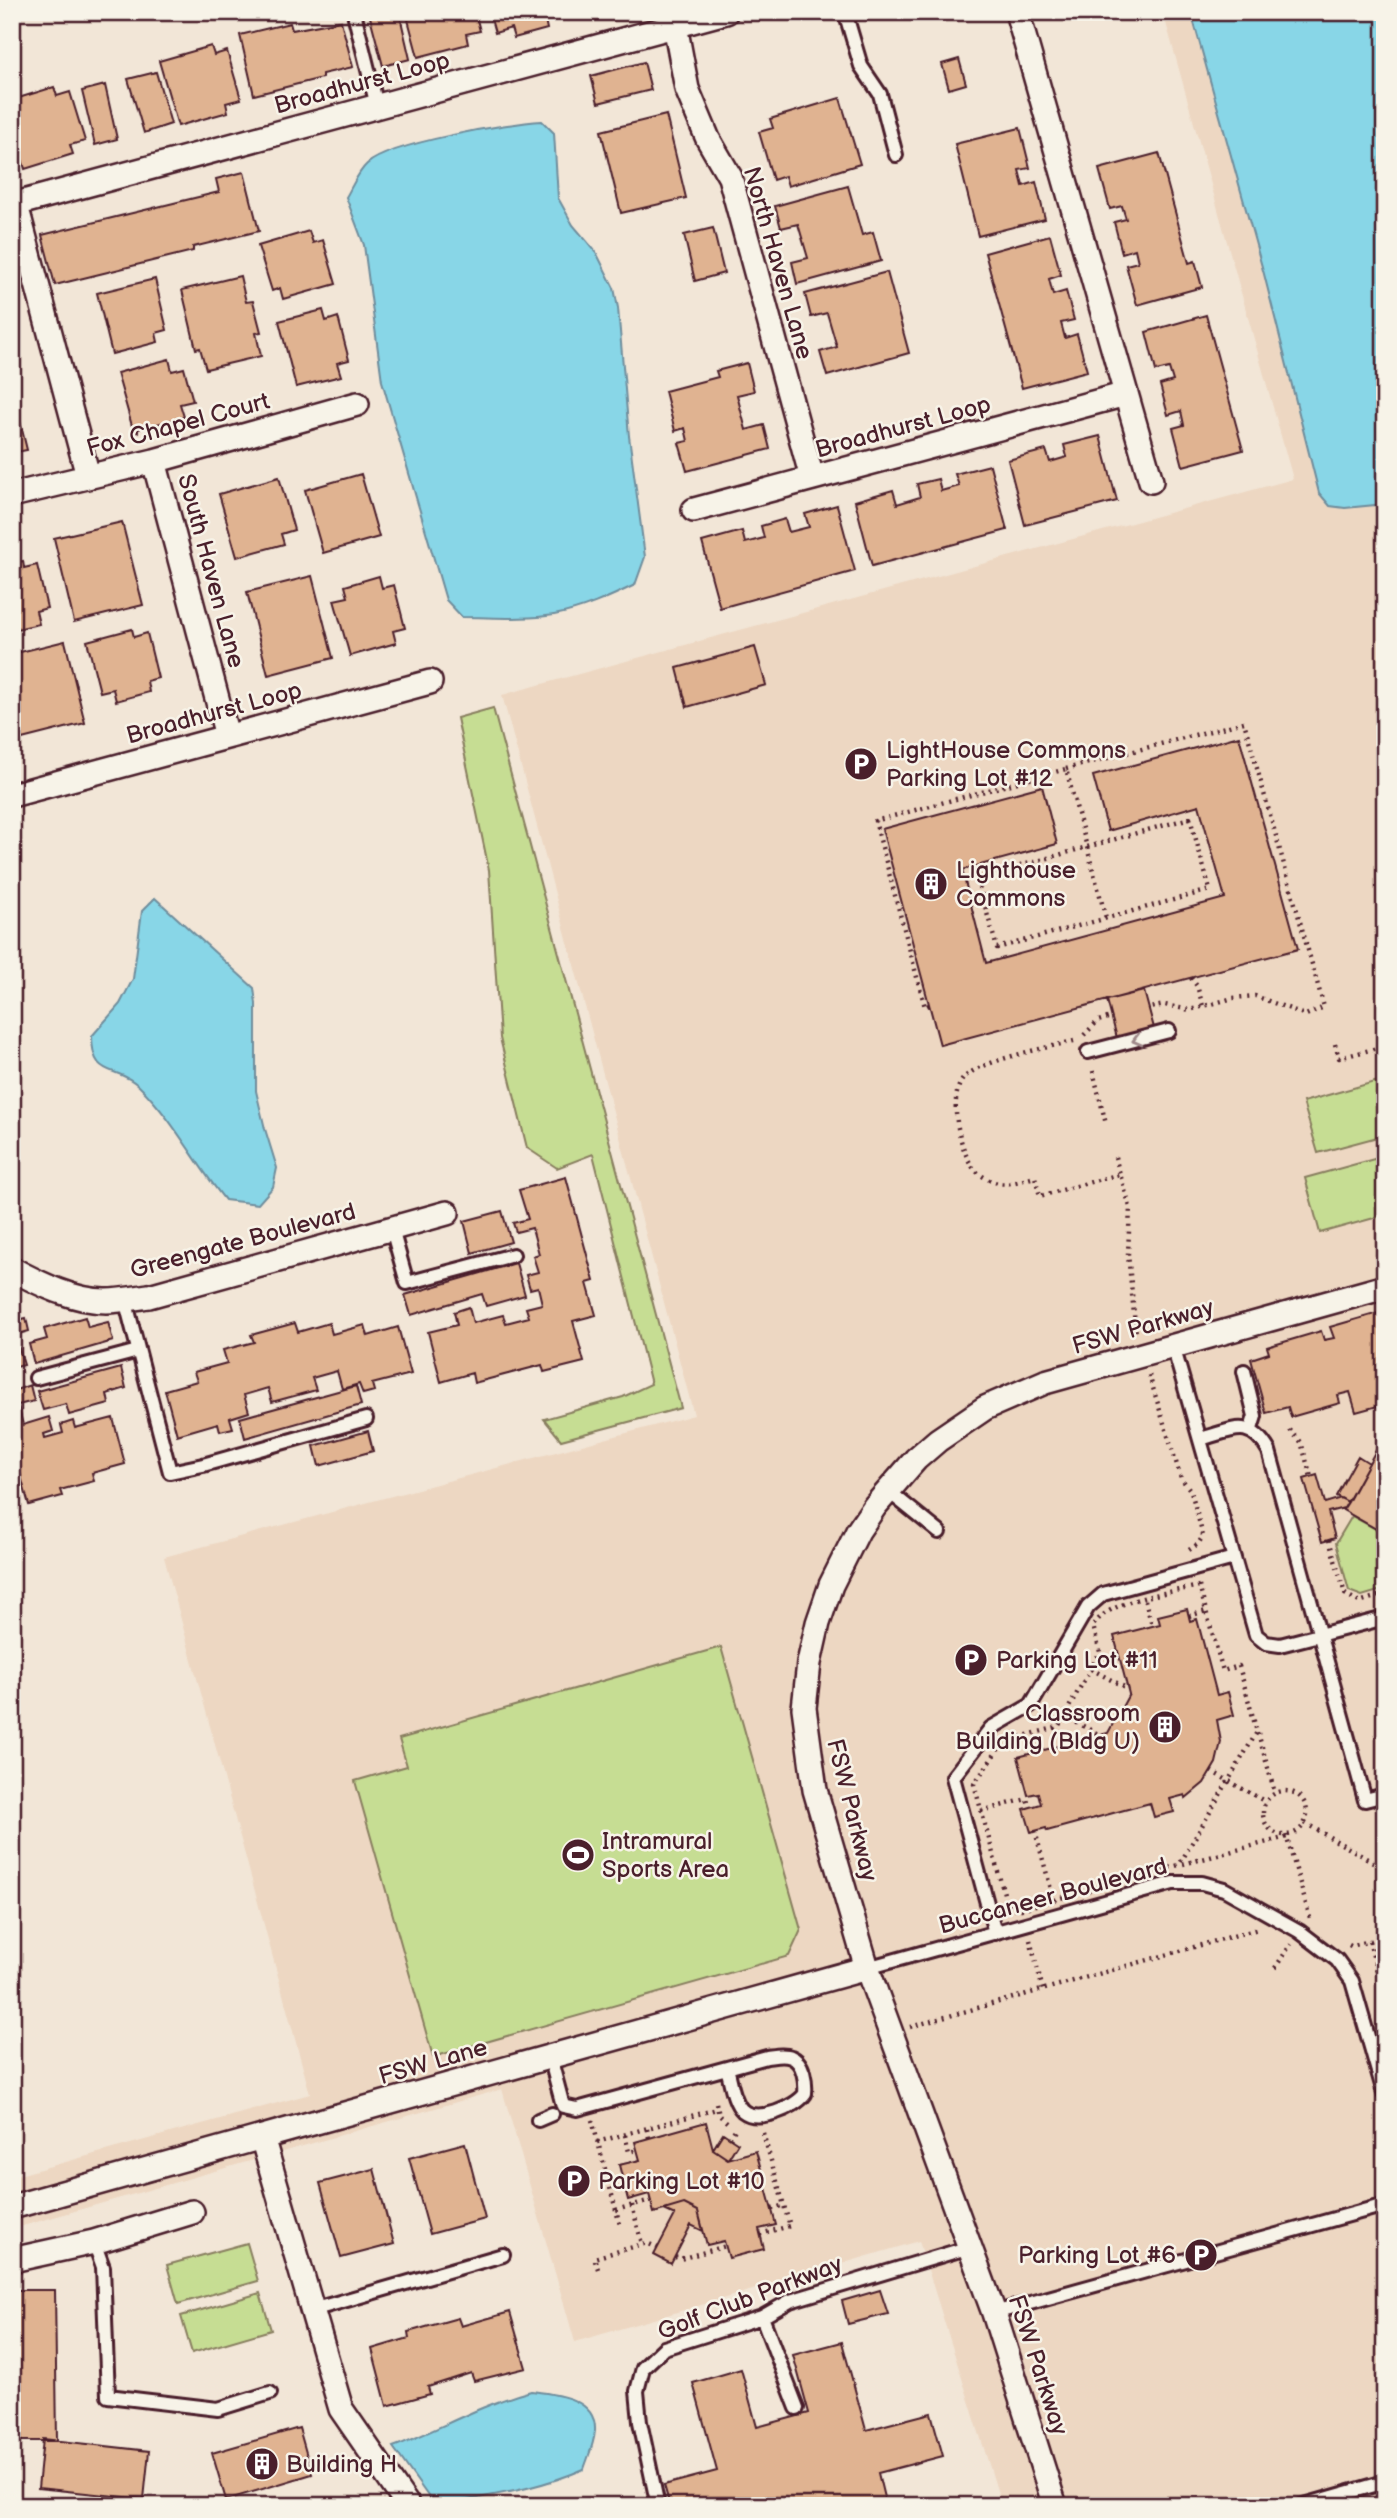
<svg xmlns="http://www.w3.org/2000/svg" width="1397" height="2518" font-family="'Balsamiq Sans',sans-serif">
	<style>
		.built { fill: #edd7c2 }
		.green { fill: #c6dd93; stroke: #887e5f; stroke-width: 2 }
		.water { fill: #88d6e7; stroke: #6f8d9c; stroke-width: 2 }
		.building { fill: #e0b391; stroke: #4a1f2b; stroke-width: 2 }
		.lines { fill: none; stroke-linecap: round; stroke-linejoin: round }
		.service-casing { stroke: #4a1f2b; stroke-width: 18 }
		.minor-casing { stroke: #4a1f2b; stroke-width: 28 }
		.path { stroke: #4a1f2b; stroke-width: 4.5; stroke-dasharray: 2 5; stroke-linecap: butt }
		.service { stroke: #f7f3e8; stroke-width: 12 }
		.minor { stroke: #f7f3e8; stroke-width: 23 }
		.oneway { stroke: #a0898a }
		.labels { text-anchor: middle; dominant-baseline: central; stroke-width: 5; stroke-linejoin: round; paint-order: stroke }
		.street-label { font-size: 24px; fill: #4a1f2b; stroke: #f7f3e8 }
		.poi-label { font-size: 24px; fill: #4a1f2b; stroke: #f7f3e8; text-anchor: start }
	</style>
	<rect width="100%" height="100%" fill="#f2e6d7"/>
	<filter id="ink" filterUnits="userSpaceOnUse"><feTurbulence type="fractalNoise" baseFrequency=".0143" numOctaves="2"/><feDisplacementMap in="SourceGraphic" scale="14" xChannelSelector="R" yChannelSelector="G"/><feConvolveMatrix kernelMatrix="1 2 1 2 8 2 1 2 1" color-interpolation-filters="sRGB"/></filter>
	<g filter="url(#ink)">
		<path class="built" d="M 1163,12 L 1385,12 L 1385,2506 L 1002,2506 L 919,2241 L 575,2342 L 502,2089 L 12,2229 L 12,2177 L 310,2094 L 164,1557 L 694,1415 L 502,695 L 1293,479 Z"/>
		<path class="green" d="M 493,708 L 681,1408 L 561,1440 L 544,1419 L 623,1397 L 651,1384 L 593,1154 L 557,1168 L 527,1148 L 500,1038 L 489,870 L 457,718 Z
			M 1385,1079 L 1385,1135 L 1318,1153 L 1303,1102 Z
			M 1385,1156 L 1385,1215 L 1320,1233 L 1305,1178 Z
			M 1352,1516 L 1385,1534 L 1385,1589 L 1362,1596 L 1349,1591 L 1336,1543 Z
			M 721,1647 L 801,1930 L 789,1956 L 433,2057 L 355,1781 L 407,1766 L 399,1739 Z
			M 247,2243 L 258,2281 L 178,2304 L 167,2265 Z
			M 260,2293 L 271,2330 L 192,2353 L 181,2316 Z"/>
		<path class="water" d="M 1191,12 L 1385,12 L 1385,504 L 1345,508 L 1330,506 L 1319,493 L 1264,274 Z
			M 542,121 L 554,133 L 558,198 L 573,225 L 596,252 L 614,288 L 618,308 L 629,436 L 645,557 L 635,585 C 610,597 582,610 554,615 C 524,620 492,617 462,617 L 446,600 L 382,381 L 364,245 L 346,197 C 352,187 358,172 367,164 C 390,143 508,123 542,121 Z
			M 155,898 L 254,988 L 256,1004 L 256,1091 L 265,1129 L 277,1168 L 273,1187 L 258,1204 L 225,1200 C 195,1163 173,1119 139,1086 C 116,1064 92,1080 92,1036 L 120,1004 L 133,979 L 142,911 Z
			M 531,2391 C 555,2394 597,2398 595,2431 C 594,2444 588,2457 584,2469 C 537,2490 486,2496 435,2506 L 393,2447 C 440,2429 482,2404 531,2391 Z"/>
		<path class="building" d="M 399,12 L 410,59 L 383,66 L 369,13 Z
			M 406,12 L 475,12 L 480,31 L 466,34 L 468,44 L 418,57 Z
			M 489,12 L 558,12 L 559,16 L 545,20 L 547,29 L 514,38 L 511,28 L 495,33 Z
			M 567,12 L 594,12 L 594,14 L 569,20 Z
			M 341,21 L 353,67 L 322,74 L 322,78 L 254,95 L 240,35 L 290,23 L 292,30 Z
			M 211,46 L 214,55 L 227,51 L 241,99 L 226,103 L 228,112 L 178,126 L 159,61 Z
			M 959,59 L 966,84 L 949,89 L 942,64 Z
			M 644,62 L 651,90 L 598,103 L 591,76 Z
			M 156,72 L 171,124 L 144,133 L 128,79 Z
			M 105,85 L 117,139 L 95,145 L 82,91 Z
			M 54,87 L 57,96 L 70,92 L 85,141 L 70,145 L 73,154 L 25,169 L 12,127 L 12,100 Z
			M 840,98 L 860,164 L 788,186 L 785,176 L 773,180 L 759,132 L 773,128 L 770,119 Z
			M 666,115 L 686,198 L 621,213 L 601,131 Z
			M 1020,128 L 1030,168 L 1019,170 L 1023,186 L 1036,182 L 1045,219 L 978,236 L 955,144 Z
			M 1159,153 L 1189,263 L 1195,261 L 1202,287 L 1137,305 L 1126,265 L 1138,262 L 1135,249 L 1122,253 L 1114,222 L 1126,219 L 1122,206 L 1110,209 L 1099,169 Z
			M 244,172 L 259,231 L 193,247 L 193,251 L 55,285 L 42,235 L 219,192 L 216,179 Z
			M 848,186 L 862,235 L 873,232 L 881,261 L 797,284 L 792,262 L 808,258 L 798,224 L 781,228 L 775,206 Z
			M 713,228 L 724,273 L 695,281 L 684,235 Z
			M 309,231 L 313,243 L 323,240 L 336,284 L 283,299 L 280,288 L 272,291 L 258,246 Z
			M 1050,235 L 1061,275 L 1049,279 L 1053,295 L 1066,291 L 1074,320 L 1061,323 L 1065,338 L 1077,334 L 1087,371 L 1022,388 L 985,253 Z
			M 887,272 L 909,353 L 827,376 L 820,352 L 837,347 L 827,313 L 811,317 L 805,294 Z
			M 240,276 L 246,302 L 253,301 L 261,332 L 256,333 L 261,356 L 206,369 L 200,348 L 196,349 L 182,290 Z
			M 155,279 L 167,330 L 156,333 L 158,342 L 112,354 L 97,293 Z
			M 323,310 L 326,321 L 338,317 L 349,360 L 337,363 L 341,376 L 296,387 L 279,321 Z
			M 1206,315 L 1243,450 L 1183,466 L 1173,428 L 1184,425 L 1181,411 L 1168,415 L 1160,385 L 1173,381 L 1169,368 L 1156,371 L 1146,332 Z
			M 169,359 L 172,371 L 184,368 L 193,401 L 180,404 L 184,417 L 138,429 L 138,432 L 134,433 L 117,373 Z
			M 747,363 L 754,391 L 737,395 L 746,430 L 764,425 L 770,449 L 687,471 L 679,443 L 688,441 L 685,428 L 675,431 L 665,391 L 718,377 L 716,371 Z
			M 16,405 L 27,450 L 16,452 L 18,463 L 12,465 L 12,406 Z
			M 1100,436 L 1117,501 L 1025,525 L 1008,460 L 1046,450 L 1050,462 L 1067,457 L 1064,445 Z
			M 990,465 L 1007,530 L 872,566 L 855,501 L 893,490 L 897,504 L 920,497 L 917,484 L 938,479 L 941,491 L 959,486 L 955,474 Z
			M 361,474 L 379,537 L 323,553 L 305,490 Z
			M 279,477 L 294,530 L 281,534 L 284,544 L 237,557 L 219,494 Z
			M 837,505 L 855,571 L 720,608 L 702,542 L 742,531 L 745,543 L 764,538 L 761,526 L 785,519 L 789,532 L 809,527 L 805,514 Z
			M 122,522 L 143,605 L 74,622 L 54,538 Z
			M 23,561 L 24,568 L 37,565 L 47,608 L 36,611 L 39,624 L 12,630 L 12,563 Z
			M 312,576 L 333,658 L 268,675 L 247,592 Z
			M 379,576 L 382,588 L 394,585 L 405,628 L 393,631 L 396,643 L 350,656 L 334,600 L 348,597 L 345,586 Z
			M 132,629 L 134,637 L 147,633 L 158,678 L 147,681 L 149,692 L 116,701 L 113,689 L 100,692 L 87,641 Z
			M 65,641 L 85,723 L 18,740 L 12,718 L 12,654 Z
			M 755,647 L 766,685 L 687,707 L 677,668 Z
			M 1239,736 L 1298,949 L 940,1045 L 882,829 L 1042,786 L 1057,844 L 962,870 L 986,963 L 1225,898 L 1199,805 L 1108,831 L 1093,776 Z
			M 1144,991 L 1154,1028 L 1117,1038 L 1107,1000 Z
			M 566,1177 L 594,1281 L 587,1283 L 596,1315 L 573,1321 L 584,1362 L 544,1372 L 542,1365 L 474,1383 L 472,1373 L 441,1382 L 428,1332 L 457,1325 L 454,1312 L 469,1307 L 473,1323 L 503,1315 L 506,1323 L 529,1317 L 526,1308 L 542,1304 L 538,1287 L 530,1289 L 526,1275 L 538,1272 L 533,1256 L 539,1254 L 532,1228 L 516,1232 L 513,1223 L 528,1219 L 519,1190 Z
			M 502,1211 L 511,1242 L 472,1253 L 464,1221 Z
			M 516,1263 L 525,1295 L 486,1306 L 482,1294 L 411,1315 L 405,1295 Z
			M 1385,1311 L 1385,1404 L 1356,1412 L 1350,1392 L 1338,1395 L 1340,1403 L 1291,1417 L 1288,1407 L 1266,1413 L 1251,1359 L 1269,1353 L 1267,1347 L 1321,1331 L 1324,1340 L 1334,1338 L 1330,1327 Z
			M 12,1315 L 14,1321 L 26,1318 L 29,1331 L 15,1335 L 24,1365 L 12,1368 Z
			M 85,1317 L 88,1327 L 108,1322 L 113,1341 L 34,1364 L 29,1344 L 47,1339 L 44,1329 Z
			M 295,1323 L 298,1332 L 329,1323 L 332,1334 L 365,1325 L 368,1336 L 398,1327 L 411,1374 L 372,1384 L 374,1391 L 363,1394 L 359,1384 L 342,1389 L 337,1371 L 312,1378 L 316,1390 L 272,1402 L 268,1388 L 244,1395 L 249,1412 L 230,1418 L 233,1428 L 220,1431 L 218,1423 L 177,1435 L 165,1390 L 197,1381 L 194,1372 L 227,1363 L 223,1350 L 254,1342 L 251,1335 Z
			M 121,1368 L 126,1388 L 107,1394 L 109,1404 L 69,1415 L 66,1404 L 43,1410 L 37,1391 Z
			M 12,1378 L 16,1390 L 30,1385 L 34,1401 L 18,1405 L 23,1425 L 49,1417 L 53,1431 L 44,1434 L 45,1438 L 63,1433 L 61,1425 L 73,1421 L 75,1428 L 113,1418 L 125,1464 L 92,1473 L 94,1481 L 60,1490 L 62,1496 L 29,1505 L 18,1466 L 12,1467 Z
			M 356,1386 L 361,1405 L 245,1438 L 240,1418 Z
			M 368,1431 L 373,1451 L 319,1466 L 314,1446 Z
			M 1385,1434 L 1385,1534 L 1343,1510 Z
			M 1358,1456 L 1369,1463 L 1348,1502 L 1336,1496 Z
			M 1317,1475 L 1325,1503 L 1341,1498 L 1348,1502 L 1344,1508 L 1328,1512 L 1335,1538 L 1322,1542 L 1304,1479 Z
			M 1187,1609 L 1190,1621 L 1197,1619 L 1217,1695 L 1228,1692 L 1234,1715 L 1217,1720 L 1221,1742 L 1216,1763 L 1204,1783 L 1186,1798 L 1185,1795 L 1170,1799 L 1174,1812 L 1154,1817 L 1150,1803 L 1047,1831 L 1046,1828 L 1031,1832 L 1024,1809 L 1041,1804 L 1038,1793 L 1028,1795 L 1018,1757 L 1108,1733 L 1129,1694 L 1114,1636 L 1160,1624 L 1158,1616 Z
			M 706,2122 L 713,2149 L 728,2159 L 756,2151 L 776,2225 L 759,2229 L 764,2249 L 729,2258 L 724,2241 L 707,2245 L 698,2211 L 684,2204 L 654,2213 L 649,2194 L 628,2200 L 619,2165 L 640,2160 L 635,2142 Z
			M 723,2133 L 738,2143 L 728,2159 L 713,2149 Z
			M 465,2143 L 485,2219 L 430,2234 L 409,2158 Z
			M 374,2169 L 394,2244 L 341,2258 L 320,2183 Z
			M 684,2204 L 698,2211 L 703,2231 L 691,2225 L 671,2264 L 654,2255 L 675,2215 L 664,2210 Z
			M 12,2290 L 55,2290 L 57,2441 L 12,2441 Z
			M 880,2290 L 888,2314 L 848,2324 L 842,2301 Z
			M 510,2312 L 526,2368 L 474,2381 L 471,2373 L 428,2387 L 430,2394 L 387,2406 L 372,2349 L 409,2338 L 408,2332 L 458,2318 L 461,2326 Z
			M 842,2342 L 866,2430 L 931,2413 L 943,2456 L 878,2473 L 886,2506 L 670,2506 L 664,2485 L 717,2471 L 693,2383 L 741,2369 L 757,2427 L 809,2413 L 793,2355 Z
			M 299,2428 L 312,2474 L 226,2500 L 212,2453 Z
			M 43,2439 L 149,2451 L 144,2499 L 38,2488 Z
			M 612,2501 L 613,2506 L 586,2506 Z"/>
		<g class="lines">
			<defs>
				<path id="service" d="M 845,12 L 861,66 L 880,94 L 896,155
					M 355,17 L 377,106
					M 1088,1052 L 1169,1031
					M 392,1229 L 407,1283 L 513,1255
					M 125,1299 L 170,1472 L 203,1465 L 366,1419
					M 1173,1346 L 1256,1635 L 1266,1643 L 1280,1645 L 1385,1618
					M 1244,1371 L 1255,1416 L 1251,1429
					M 36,1378 L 138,1351
					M 1200,1439 C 1232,1431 1249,1416 1269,1451 L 1365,1800 L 1385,1795
					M 887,1490 L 939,1532
					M 995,1933 L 953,1777 L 991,1728 L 1031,1705 L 1088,1607 L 1103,1594 L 1234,1558
					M 867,1968 L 1173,1883 L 1202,1883 L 1224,1889 L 1299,1931 L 1337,1960 L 1352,1981 L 1385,2096
					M 550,2057 L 563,2106 L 577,2109 L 767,2057 C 775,2056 784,2054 791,2057 C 804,2062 806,2082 805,2094 C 795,2108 758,2123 743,2111 C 733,2102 731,2081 727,2068
					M 538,2120 L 552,2114
					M 94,2242 L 103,2267 L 108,2396 L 218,2409 L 270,2393
					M 312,2310 L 503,2255
					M 994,2313 L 1385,2205
					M 762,2317 L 797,2408
					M 658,2506 L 640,2422 L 637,2391 L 643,2368 L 664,2348 L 762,2317 L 790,2301 L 970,2247
					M 1301,2506 L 1385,2482"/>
				<path id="minor" d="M 1017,12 L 1151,481
					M 675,25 L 687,89 L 708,139 L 730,177 L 812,478
					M 12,205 L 726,12
					M 16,205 L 88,476
					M 154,461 L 227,736
					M 12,495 L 154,461 L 357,404
					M 694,510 L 1126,394
					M 12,795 L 430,682
					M 12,1269 C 40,1284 74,1301 106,1301 C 120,1301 135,1298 149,1296 L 447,1213
					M 262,2137 L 341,2409 L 408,2506
					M 12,2207 L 867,1968
					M 12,2260 L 94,2242 L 192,2212
					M 1055,2506 L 994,2313 L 867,1968 L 815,1790 L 804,1708 L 809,1663 L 818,1623 L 831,1585 L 858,1531 L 875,1506 L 916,1459 L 938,1440 L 985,1408 L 1045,1382 L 1385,1287"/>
			</defs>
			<use href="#service" class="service-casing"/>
			<use href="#minor" class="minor-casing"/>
			<path class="path" d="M 1066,769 L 1244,722 L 1324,1007 L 1306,1015 L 1255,996 L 1233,998 L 1190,1010 L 1165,1005 L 1149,1008
				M 1190,818 L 1210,890 L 997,948 L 977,878 Z
				M 1191,978 L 1197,986 L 1203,1006
				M 929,1005 L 925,1007 L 875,821 L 1066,769 L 1106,918
				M 1084,1035 L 1098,1021 L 1111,1017
				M 1074,1041 C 1049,1047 977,1061 963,1079 C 948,1097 959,1147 972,1166 C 977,1174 989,1181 998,1183 C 1010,1185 1023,1180 1035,1177 L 1040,1196 L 1120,1174 L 1130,1207 L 1128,1254 L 1136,1334
				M 1335,1044 L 1339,1058 L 1385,1046
				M 1093,1071 L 1106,1124
				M 1115,1157 L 1120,1174
				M 1149,1375 L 1181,1478 L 1191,1491 L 1203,1536 L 1198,1544 L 1189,1550
				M 1290,1430 L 1301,1442 L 1311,1477
				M 1329,1540 L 1345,1594 L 1359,1602 L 1385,1594
				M 1199,1586 L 1223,1671 L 1239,1666 L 1257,1732 L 1179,1865 L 1021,1909 L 1012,1908 L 1006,1901 L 974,1784 L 1004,1741 L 1058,1727 L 1100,1652 L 1093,1626 C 1109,1599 1169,1593 1199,1586 Z
				M 1145,1600 L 1152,1626
				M 1189,1616 L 1206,1611
				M 1091,1669 L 1128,1689
				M 1064,1716 L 1100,1735
				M 1258,1733 L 1275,1793
				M 1211,1771 L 1266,1802
				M1263 1813a22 22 0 1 1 44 0a22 22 0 1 1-44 0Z
				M 981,1811 L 1027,1799 L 1029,1807
				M 1305,1823 L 1385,1869
				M 1035,1831 L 1054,1900
				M 1286,1835 L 1310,1918
				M 1183,1864 L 1287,1837
				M 1030,1940 L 1043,1990
				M 1369,1941 L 1385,2001
				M 1349,1945 L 1351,1946 L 1385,1937
				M 1275,1968 L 1291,1944
				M 910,2027 L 1258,1929
				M 716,2103 L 719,2115 L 729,2124
				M 592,2120 L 620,2225
				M 647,2129 L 649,2138
				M 625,2135 L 629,2152 L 637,2150
				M 730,2138 L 737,2126
				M 597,2142 L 717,2109
				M 632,2205 L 642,2244
				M 772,2209 L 784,2205
				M 616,2210 L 651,2200
				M 760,2234 L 790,2226 L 763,2133
				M 675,2257 L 680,2259 L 726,2246
				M 598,2269 L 594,2258 L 647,2243 L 658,2248"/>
			<use href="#service" class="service"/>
			<use href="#minor" class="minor"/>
		</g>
		<defs><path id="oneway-chevron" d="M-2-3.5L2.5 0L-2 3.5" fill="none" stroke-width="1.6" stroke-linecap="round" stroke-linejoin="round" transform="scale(1.75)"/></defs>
		<use class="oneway" href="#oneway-chevron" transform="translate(1137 1040) rotate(165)"/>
	</g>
	<defs>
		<symbol id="parking-disc" viewBox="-11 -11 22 22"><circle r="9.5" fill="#4a1f2b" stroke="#f7f3e8"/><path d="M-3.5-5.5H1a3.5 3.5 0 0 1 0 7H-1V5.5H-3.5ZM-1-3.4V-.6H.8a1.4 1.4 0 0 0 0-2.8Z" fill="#fff"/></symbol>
		<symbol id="building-disc" viewBox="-11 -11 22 22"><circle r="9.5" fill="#4a1f2b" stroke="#f7f3e8"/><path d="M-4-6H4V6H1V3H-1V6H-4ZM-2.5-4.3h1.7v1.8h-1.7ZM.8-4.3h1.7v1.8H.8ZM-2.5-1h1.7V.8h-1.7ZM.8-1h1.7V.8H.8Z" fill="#fff"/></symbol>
		<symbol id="stadium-disc" viewBox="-11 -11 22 22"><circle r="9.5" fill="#4a1f2b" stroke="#f7f3e8"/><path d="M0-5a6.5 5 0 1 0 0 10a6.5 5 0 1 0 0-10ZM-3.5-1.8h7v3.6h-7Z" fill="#fff"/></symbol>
	</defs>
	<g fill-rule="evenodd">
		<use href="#parking-disc" x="842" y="745" width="38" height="38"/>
		<use href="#building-disc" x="912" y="865" width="38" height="38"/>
		<use href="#parking-disc" x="952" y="1641" width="38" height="38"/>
		<use href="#building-disc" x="1146" y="1708" width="38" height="38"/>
		<use href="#stadium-disc" x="559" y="1836" width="38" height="38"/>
		<use href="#parking-disc" x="555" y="2162" width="38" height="38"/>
		<use href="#parking-disc" x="1182" y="2236" width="38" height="38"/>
		<use href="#building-disc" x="243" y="2445" width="38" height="38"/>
	</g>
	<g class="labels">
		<g class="street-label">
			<text transform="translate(362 83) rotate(-15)">Broadhurst Loop</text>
			<text transform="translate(778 263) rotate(74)">North Haven Lane</text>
			<text transform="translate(178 425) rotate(-15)">Fox Chapel Court</text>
			<text transform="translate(903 427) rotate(-15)">Broadhurst Loop</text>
			<text transform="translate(211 571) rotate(75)">South Haven Lane</text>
			<text transform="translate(214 713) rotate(-15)">Broadhurst Loop</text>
			<text transform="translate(243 1241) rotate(-15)">Greengate Boulevard</text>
			<text transform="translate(1143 1327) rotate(-16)">FSW Parkway</text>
			<text transform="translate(852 1810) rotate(76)">FSW Parkway</text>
			<text transform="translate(1053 1896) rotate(-15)">Buccaneer Boulevard</text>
			<text transform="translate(433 2062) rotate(-16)">FSW Lane</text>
			<text transform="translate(750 2298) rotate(-21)">Golf Club Parkway</text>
			<text transform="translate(1038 2365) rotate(72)">FSW Parkway</text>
		</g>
		<g class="poi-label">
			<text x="886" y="750">LightHouse Commons<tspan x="886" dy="28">Parking Lot #12</tspan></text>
			<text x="956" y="870">Lighthouse<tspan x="956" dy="28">Commons</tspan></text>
			<text x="996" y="1660">Parking Lot #11</text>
			<text x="1140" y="1713" text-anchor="end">Classroom<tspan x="1140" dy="28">Building (Bldg U)</tspan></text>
			<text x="602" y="1841">Intramural<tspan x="602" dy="28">Sports Area</tspan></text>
			<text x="598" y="2181">Parking Lot #10</text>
			<text x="1176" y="2255" text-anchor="end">Parking Lot #6</text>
			<text x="286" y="2464">Building H</text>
		</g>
	</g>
	<rect width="1397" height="2518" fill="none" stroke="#f7f3e8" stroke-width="42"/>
	<rect x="21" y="21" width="1355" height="2476" fill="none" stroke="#4a1f2b" stroke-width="2.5" filter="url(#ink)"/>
</svg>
